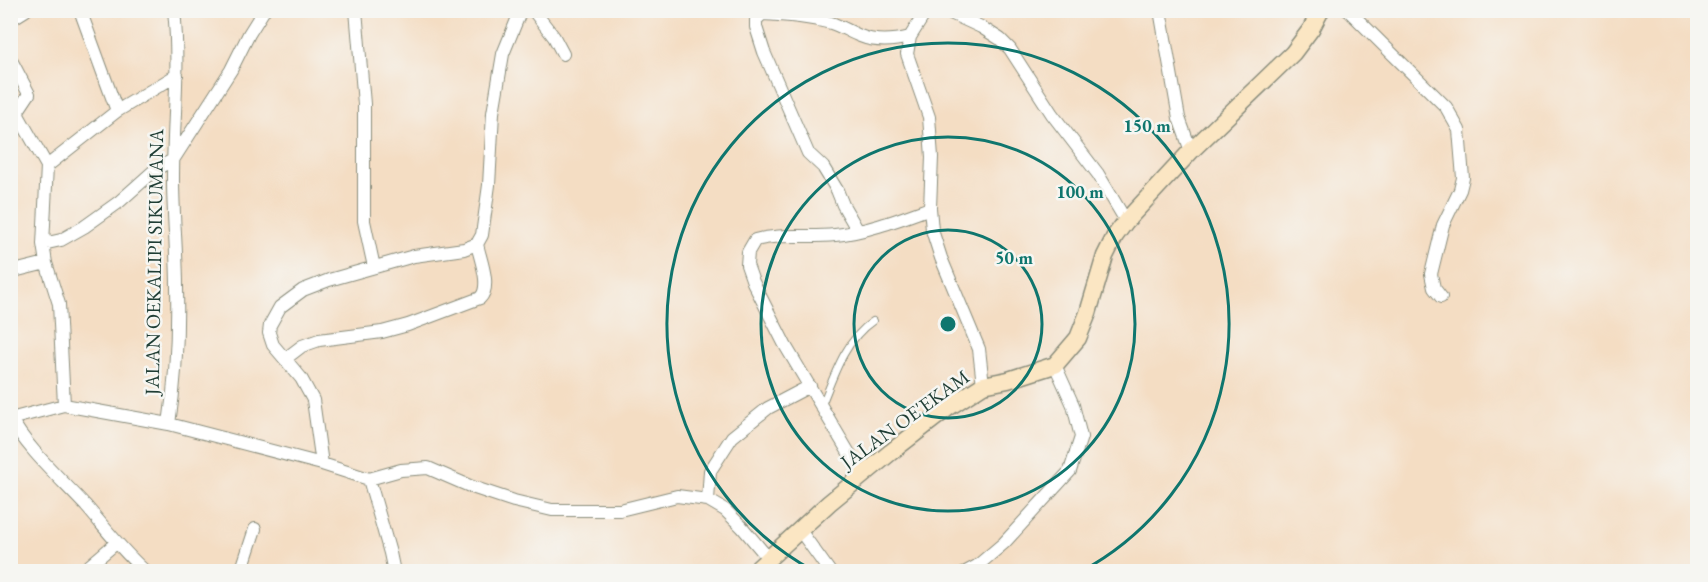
<svg xmlns="http://www.w3.org/2000/svg" width="1708" height="582" font-family="'EB Garamond',serif">
	<style>
		.lines { fill: none; stroke-linecap: round; stroke-linejoin: round }
		.lane-casing { stroke: #8a8d7c; stroke-width: 8 }
		.street-casing { stroke: #8a8d7c; stroke-width: 14 }
		.secondary-casing { stroke: #8a8d7c; stroke-width: 19 }
		.lane { stroke: #fff; stroke-width: 6 }
		.street { stroke: #fff; stroke-width: 12 }
		.secondary { stroke: #fbe6c3; stroke-width: 16 }
		.ring { fill: none; stroke: #0f766e; stroke-width: 3 }
		.labels { text-anchor: middle; dominant-baseline: central; stroke-width: 5; stroke-linejoin: round; paint-order: stroke }
		.street-label { font-size: 20px; fill: #1f3d34; stroke: #f6f6f2 }
		.centre { fill: #0f766e; stroke: #f6f6f2; stroke-width: 3 }
		.ring-label { font-size: 18px; text-anchor: middle; font-weight: bold; fill: #0f766e; stroke: #f6f6f2; stroke-width: 5; stroke-linejoin: round; paint-order: stroke }
	</style>
	<rect width="100%" height="100%" fill="#f6f6f2"/>
	<filter id="ink" filterUnits="userSpaceOnUse"><feTurbulence type="fractalNoise" baseFrequency=".0167" numOctaves="2"/><feDisplacementMap in="SourceGraphic" scale="12" xChannelSelector="R" yChannelSelector="G"/><feConvolveMatrix kernelMatrix="1 2 1 2 8 2 1 2 1" color-interpolation-filters="sRGB"/></filter>
	<filter id="wash" filterUnits="userSpaceOnUse"><feTurbulence type="fractalNoise" baseFrequency=".008" numOctaves="4" result="noise"/><feDisplacementMap in="SourceGraphic" scale="24" xChannelSelector="R" yChannelSelector="G"/><feGaussianBlur stdDeviation="1.35" result="paint"/><feColorMatrix in="noise" values="0 0 0 0 0 0 0 0 0 0 0 0 0 0 0 0 0 1.4 0 .05"/><feComposite in="paint" operator="in"/></filter>
	<g filter="url(#wash)">
		<rect width="100%" height="100%" fill="#f4ddc3"/>
	</g>
	<g filter="url(#ink)">
		<g class="lines">
			<defs>
				<path id="lane" d="M 822,405 C 834,375 845,340 873,321"/>
				<path id="street" d="M 80,10 L 117,111
					M 356,10 L 364,104 L 364,221 L 374,267
					M 533,10 L 554,37 L 563,54
					M 927,10 L 910,37 L 907,54 L 929,117 L 932,157 L 930,208 L 932,230 L 941,258 L 979,349 L 983,385
					M 944,10 L 981,27 L 1000,39 L 1010,49 L 1052,114 L 1098,174 L 1126,221
					M 1160,10 L 1179,118 L 1191,151
					M 1348,10 L 1446,107 L 1459,130 L 1463,178 L 1460,190 L 1443,225 L 1431,274 L 1434,288 L 1441,297
					M 10,20 L 26,10
					M 10,58 L 29,94 L 19,109 L 18,115 L 47,166
					M 858,231 L 843,205 L 837,190 L 823,167 L 808,153 L 764,52 L 756,27 L 756,20 L 762,14 C 785,15 808,17 831,23 C 841,26 850,32 860,36 C 877,43 894,41 910,37
					M 43,244 L 61,240 L 84,227 L 119,202 L 156,169 L 173,160 L 231,70 L 249,34 L 264,10
					M 10,272 L 46,263
					M 285,359 L 302,346 L 319,340 L 382,332 L 408,325 L 480,298 C 492,287 480,259 477,244
					M 64,405 L 59,304 L 46,263 L 43,244 L 47,166 L 117,111 L 177,75
					M 10,417 C 26,448 62,480 86,506 C 106,529 123,552 146,572
					M 10,419 L 64,405 L 169,424 C 176,379 178,333 177,288 C 177,252 173,215 173,179 C 173,122 180,67 174,10
					M 169,424 L 322,464 L 369,479 L 401,470 L 428,468 L 472,487 L 514,501 L 552,510 L 620,510 L 677,496 L 708,500 L 725,510 L 742,527 L 768,558
					M 322,464 L 313,400 L 301,378 L 273,345 L 269,333 L 270,325 L 280,307 L 303,290 L 329,280 L 414,256 L 464,249 L 477,244 L 482,235 L 489,185 L 493,113 L 503,54 L 521,10
					M 862,475 L 785,345 L 753,282 L 747,265 L 748,252 L 755,240 C 781,233 808,238 835,235 C 867,232 900,219 930,208
					M 369,479 L 390,553 L 394,572
					M 708,500 L 710,471 L 732,437 L 768,408 L 810,386
					M 799,529 L 830,572
					M 82,572 L 116,543
					M 241,572 L 255,529
					M 966,572 L 977,566 L 1004,543 L 1070,471 L 1081,437 L 1073,405 L 1055,365"/>
				<path id="secondary" d="M 754,572 L 829,503 L 891,452 L 949,407 L 983,385 L 1008,380 L 1055,365 L 1078,338 L 1088,313 L 1105,256 L 1115,236 L 1126,221 L 1191,151 L 1293,53 L 1311,29 L 1321,10"/>
			</defs>
			<use href="#lane" class="lane-casing"/>
			<use href="#street" class="street-casing"/>
			<use href="#secondary" class="secondary-casing"/>
			<use href="#lane" class="lane"/>
			<use href="#street" class="street"/>
			<use href="#secondary" class="secondary"/>
		</g>
	</g>
	<g class="ring">
		<circle cx="948" cy="324" r="94"/>
		<circle cx="948" cy="324" r="187"/>
		<path d="M814 571A281 281 0 1 1 1082 571"/>
	</g>
	<g class="labels">
		<g class="street-label">
			<text transform="translate(154 262) rotate(-89)">JALAN OEKALIPI SIKUMANA</text>
			<text transform="translate(905 419) rotate(-36)">JALAN OE'EKAM</text>
		</g>
	</g>
	<circle cx="948" cy="324" r="9" class="centre"/>
	<g class="ring-label">
		<text x="1147" y="132">150 m</text>
		<text x="1080" y="198">100 m</text>
		<text x="1014" y="264">50 m</text>
	</g>
	<rect width="1708" height="582" fill="none" stroke="#f6f6f2" stroke-width="36"/>
</svg>
